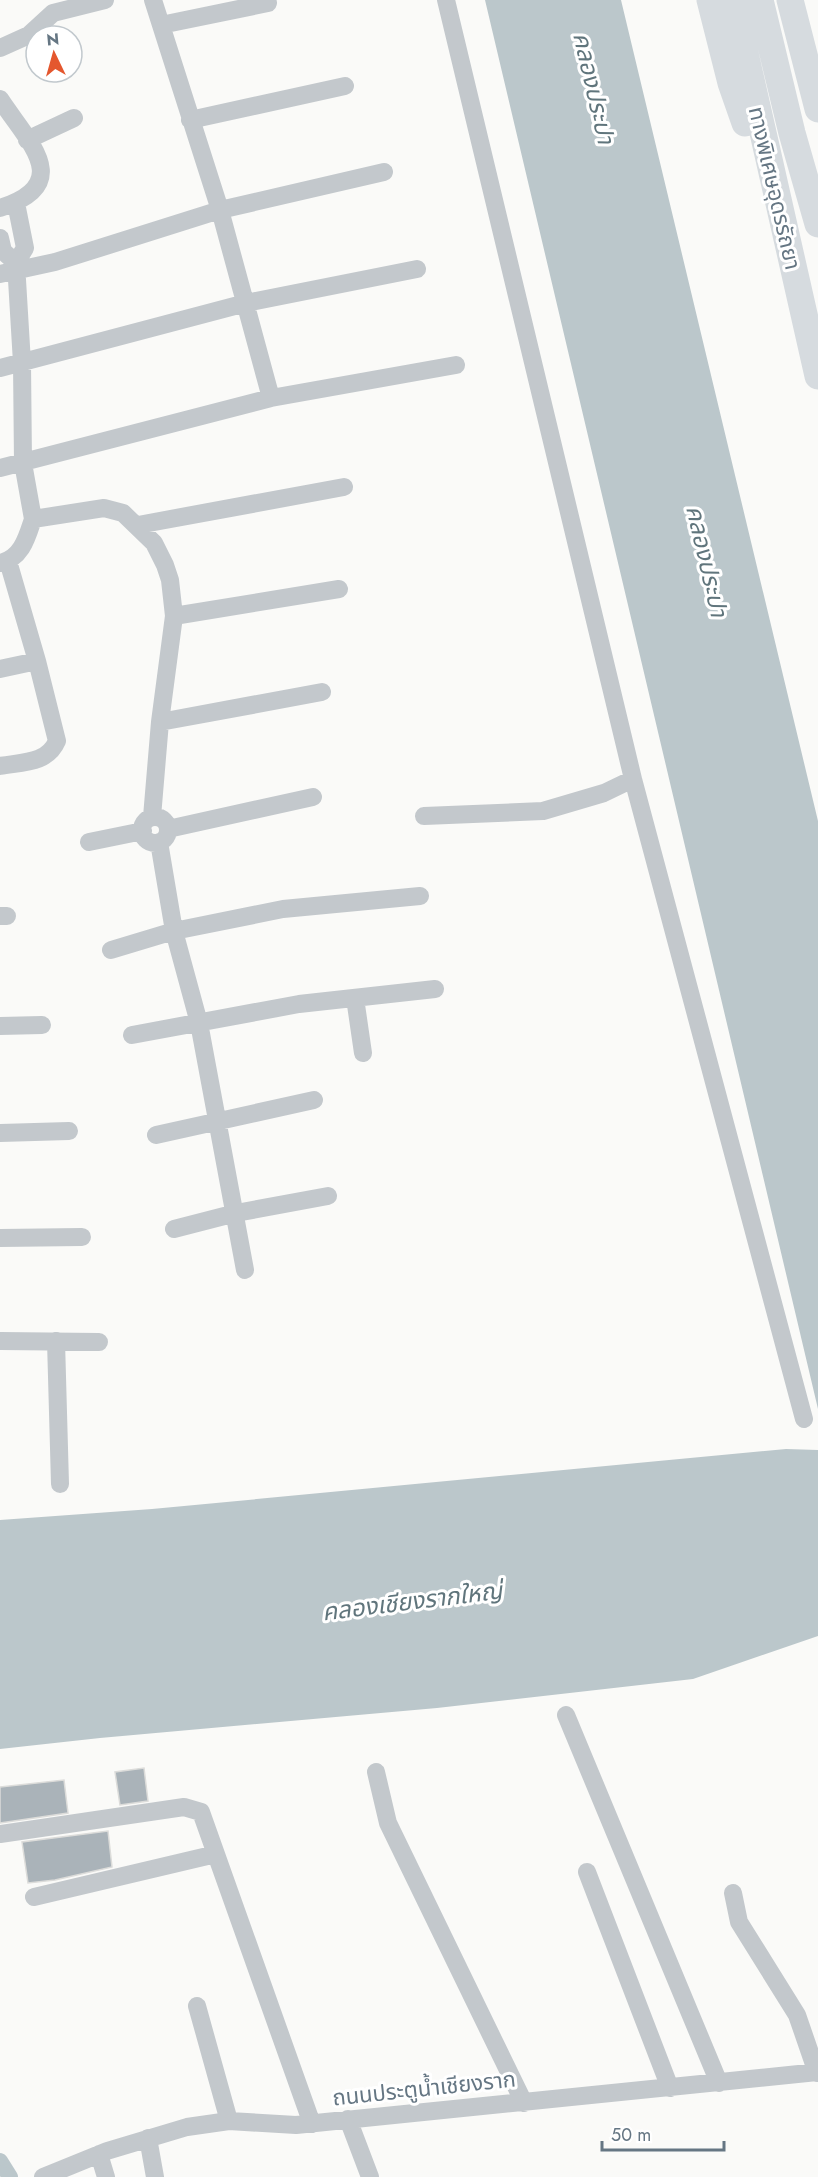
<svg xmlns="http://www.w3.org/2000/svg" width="818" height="2177" font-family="Jost,'Noto Sans Thai',sans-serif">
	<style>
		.water { fill: #bbc7cb }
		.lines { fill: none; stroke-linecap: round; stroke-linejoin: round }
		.canal { stroke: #bbc7cb; stroke-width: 16 }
		.building { fill: #aab3b9; stroke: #dcdcda; stroke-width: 1.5 }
		.minor { stroke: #c3c8cc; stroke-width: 18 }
		.highway { stroke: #d6dbdf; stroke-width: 27 }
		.labels { text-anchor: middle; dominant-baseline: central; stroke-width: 6; stroke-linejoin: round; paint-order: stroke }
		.street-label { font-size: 22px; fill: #657683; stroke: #fff }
		.water-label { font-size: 24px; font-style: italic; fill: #60757c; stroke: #fff }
	</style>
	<rect width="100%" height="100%" fill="#fafaf8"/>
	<path class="water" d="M 485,0 L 621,0 L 818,821 L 818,1409 Z
		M 786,1449 L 818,1450 L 818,1636 L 693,1679 L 437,1708 L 100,1738 L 0,1749 L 0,1520 L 152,1509 Z"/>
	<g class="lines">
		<path class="canal" d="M 0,2161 L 10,2177"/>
	</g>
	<path class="building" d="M 144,1768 L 148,1801 L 120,1805 L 115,1772 Z
		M 64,1780 L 68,1813 L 0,1823 L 0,1787 Z
		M 108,1831 L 112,1867 L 55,1880 L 28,1883 L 22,1842 Z"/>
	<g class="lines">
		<path class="minor" d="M 153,0 L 220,210 L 271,398
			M 446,0 L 633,779 L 804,1419
			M 161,25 L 268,3
			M 0,48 L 29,35 L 53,13 L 105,0
			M 0,99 C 28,142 76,184 0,208
			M 190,120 L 345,86
			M 27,140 L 74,118
			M 16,203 L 25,248 L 16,263 L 22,363 L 23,463 L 33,519 L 104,508 L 123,513 L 154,543 L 165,565 L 170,580 L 174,616 L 160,722 L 152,817
			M 0,238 L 3,251 L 16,263
			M 0,274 L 55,262 L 220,210 L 384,172
			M 0,368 L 246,303 L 417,269
			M 0,468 L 271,398 L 456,365
			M 138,525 L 344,487
			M 8,561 L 37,661
			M 0,563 C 22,558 27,537 33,519
			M 174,616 L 339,589
			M 0,669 L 37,661 L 57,741 C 47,764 22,762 0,766
			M 160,722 L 322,692
			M 424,816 L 543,811 L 604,793 L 633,779
			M142 830a13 13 0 1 1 26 0a13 13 0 1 1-26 0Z
			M 168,829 L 313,797
			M 89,842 L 143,831
			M 159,842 L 174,931 L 199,1023 L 245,1270
			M 0,916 L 7,916
			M 111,950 L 174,931 L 283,909 L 420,896
			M 355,998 L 363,1053
			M 0,1026 L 42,1025
			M 132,1035 L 299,1004 L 435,989
			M 0,1133 L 69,1131
			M 156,1135 L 314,1100
			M 174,1229 L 236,1213 L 328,1196
			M 0,1238 L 82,1237
			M 0,1341 L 99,1342
			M 56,1341 L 60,1484
			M 566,1715 L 719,2083
			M 376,1772 L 388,1823 L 524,2103
			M 0,1834 L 184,1807 L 201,1812 L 312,2124
			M 587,1872 L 670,2088
			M 733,1893 L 739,1922 L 797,2015 L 817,2073
			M 34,1897 L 216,1854
			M 197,2006 L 229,2121
			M 348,2119 L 370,2177
			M 148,2138 L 155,2177
			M 99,2154 L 106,2177
			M 43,2177 L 107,2151 L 187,2127 L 229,2121 L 296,2125 L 818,2072"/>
		<path class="highway" d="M 710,0 L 731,83 L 745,123
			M 733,0 L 818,376
			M 760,0 L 792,133 L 818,224
			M 790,0 L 818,109"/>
	</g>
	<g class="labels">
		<g class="street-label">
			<text transform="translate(775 188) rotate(77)">ทางพิเศษอุดรรัถยา</text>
			<text transform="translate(424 2088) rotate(-6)">ถนนประตูน้ำเชียงราก</text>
		</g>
		<g class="water-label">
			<text transform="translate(594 88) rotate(77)">คลองประปา</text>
			<text transform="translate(707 561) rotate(77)">คลองประปา</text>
			<text transform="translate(412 1601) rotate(-7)">คลองเชียงรากใหญ่</text>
		</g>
	</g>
	<g transform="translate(54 54) rotate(355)"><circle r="28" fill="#ffffff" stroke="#c1c8cd" stroke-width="1.5"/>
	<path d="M0-4.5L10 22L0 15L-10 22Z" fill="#e4572e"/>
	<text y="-9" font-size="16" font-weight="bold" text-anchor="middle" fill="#657683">N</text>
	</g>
	<path d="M602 2141v9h122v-9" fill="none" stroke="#657683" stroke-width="3"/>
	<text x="611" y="2141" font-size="18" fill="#657683" stroke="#ffffff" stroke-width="4.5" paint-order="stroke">50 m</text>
</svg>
